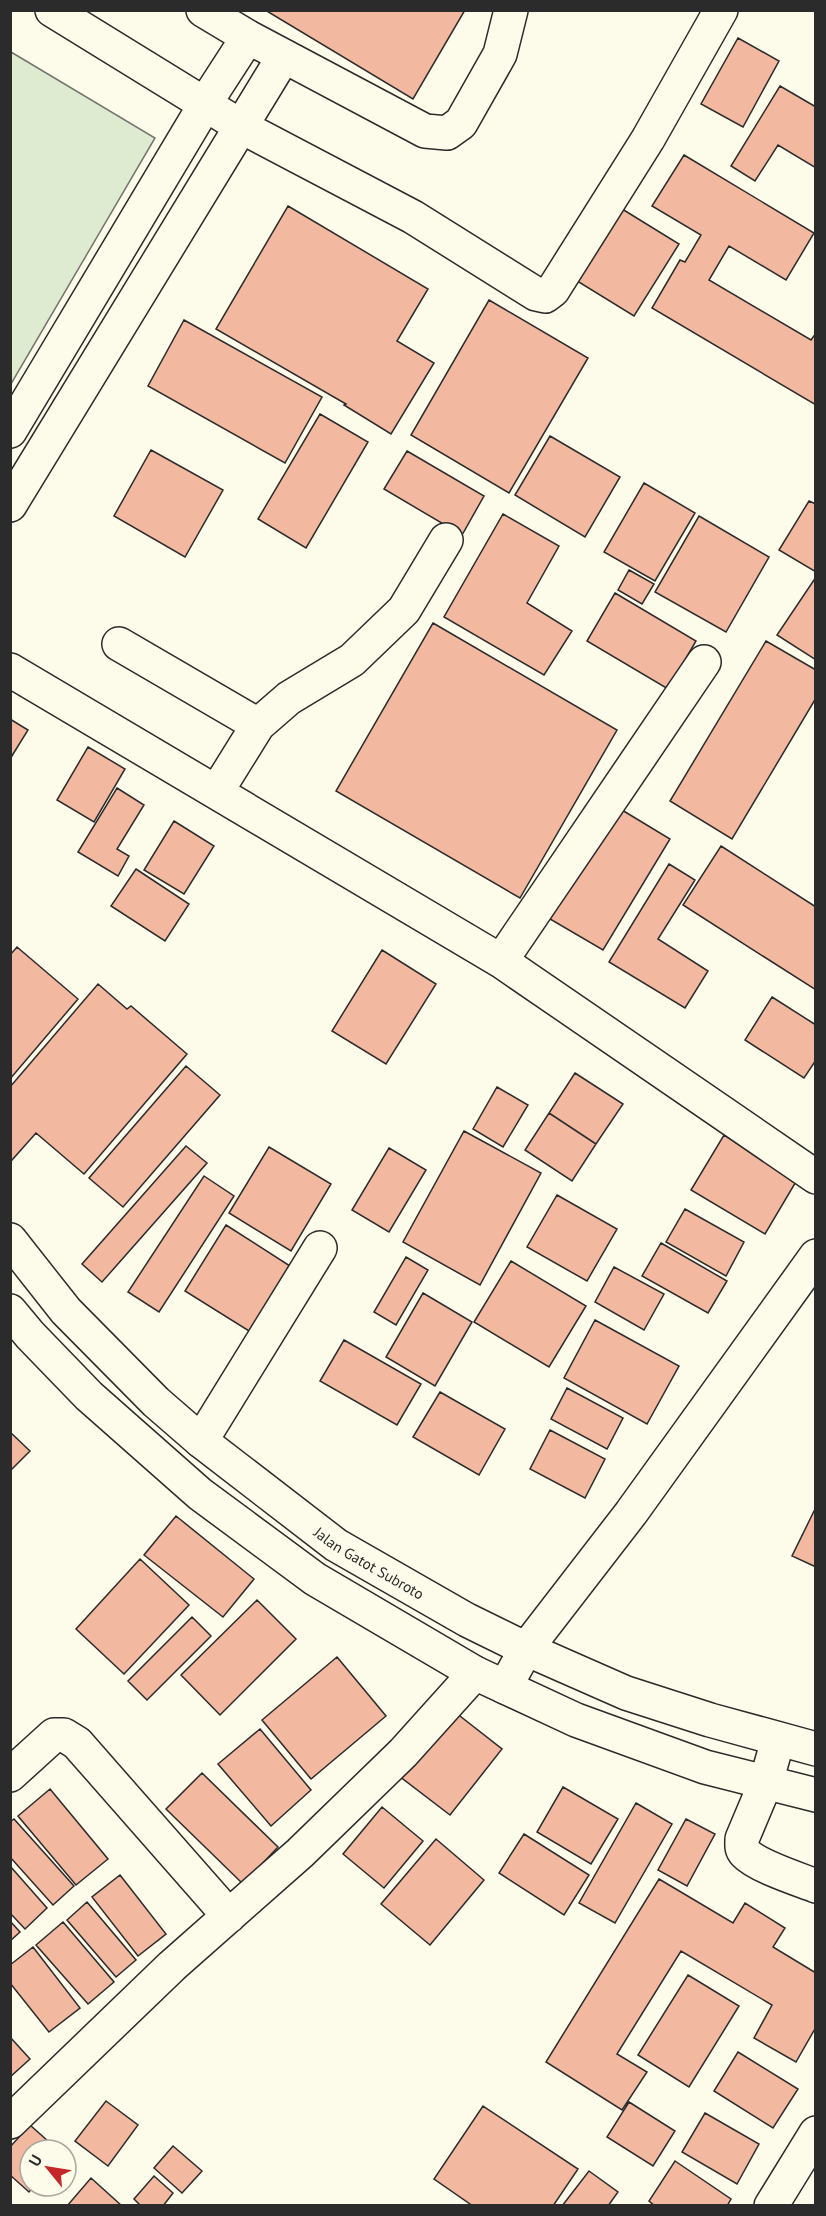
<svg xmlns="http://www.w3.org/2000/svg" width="826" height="2216" font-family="'PT Sans',sans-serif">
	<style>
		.green { fill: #deebd1; stroke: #74746e; stroke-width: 1.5 }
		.building { fill: #f2b8a0; stroke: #2b2b2b; stroke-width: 1.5 }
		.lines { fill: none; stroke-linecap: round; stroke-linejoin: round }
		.minor-casing { stroke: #2b2b2b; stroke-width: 36 }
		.highway-casing { stroke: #2b2b2b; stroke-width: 36 }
		.minor { stroke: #fdfbea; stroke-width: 33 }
		.highway { stroke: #fdfbea; stroke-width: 33 }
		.labels { text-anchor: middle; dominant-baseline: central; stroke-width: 4.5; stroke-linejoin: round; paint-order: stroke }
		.street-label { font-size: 15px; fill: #2b2b2b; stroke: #fdfbea }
	</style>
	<rect width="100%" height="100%" fill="#fdfbea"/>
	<path class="green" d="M 11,52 L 155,138 L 11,384 Z"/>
	<path class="building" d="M 265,10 L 465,10 L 413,99 Z
		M 738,38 L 779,61 L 743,127 L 701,104 Z
		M 780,86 L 816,107 L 816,168 L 778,145 L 755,181 L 731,166 Z
		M 684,155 L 814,233 L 786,280 L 729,246 L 709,280 L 811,340 L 816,333 L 816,405 L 652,308 L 680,260 L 685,262 L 701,235 L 652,206 Z
		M 614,204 L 679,244 L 634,316 L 569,276 Z
		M 288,206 L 428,289 L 397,341 L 434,363 L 391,434 L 344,405 L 346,404 L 216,329 Z
		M 489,300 L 588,358 L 509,493 L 411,435 Z
		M 184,320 L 322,397 L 285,463 L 148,386 Z
		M 320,414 L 368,442 L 306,548 L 258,519 Z
		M 550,436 L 620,477 L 585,537 L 515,495 Z
		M 151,450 L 223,490 L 185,557 L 114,516 Z
		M 407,451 L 484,496 L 462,535 L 384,489 Z
		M 644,483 L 695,513 L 655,581 L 604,552 Z
		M 809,501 L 816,504 L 816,572 L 779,550 Z
		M 503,514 L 559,546 L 527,603 L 572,631 L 544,675 L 444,617 Z
		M 699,516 L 769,557 L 726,632 L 655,592 Z
		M 629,570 L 654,584 L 642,604 L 618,590 Z
		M 816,577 L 816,660 L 777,635 Z
		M 615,593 L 696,641 L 668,689 L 587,641 Z
		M 433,623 L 617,730 L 520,898 L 336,791 Z
		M 766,641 L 816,670 L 816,698 L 732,839 L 670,801 Z
		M 10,719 L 28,730 L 10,759 Z
		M 88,747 L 125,769 L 94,822 L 57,800 Z
		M 117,788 L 144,805 L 117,849 L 129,856 L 118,876 L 78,852 Z
		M 617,807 L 670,839 L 603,950 L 550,919 Z
		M 174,821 L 214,846 L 184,894 L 144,870 Z
		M 721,846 L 816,907 L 816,990 L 683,905 Z
		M 669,864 L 695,880 L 658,939 L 708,971 L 685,1008 L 609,962 Z
		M 136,869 L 189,904 L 165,941 L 111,906 Z
		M 17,947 L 78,999 L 10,1079 L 10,955 Z
		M 382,950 L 436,984 L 386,1064 L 332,1031 Z
		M 98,984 L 127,1009 L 131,1006 L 187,1054 L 84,1174 L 36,1133 L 12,1160 L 10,1159 L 10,1087 Z
		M 772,997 L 816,1025 L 816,1060 L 804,1078 L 745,1040 Z
		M 186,1066 L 220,1095 L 123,1207 L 89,1178 Z
		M 575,1073 L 623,1104 L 596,1144 L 549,1113 Z
		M 497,1087 L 528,1105 L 503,1147 L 473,1129 Z
		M 549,1113 L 596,1144 L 572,1181 L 525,1150 Z
		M 464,1131 L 541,1173 L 480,1285 L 403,1242 Z
		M 724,1135 L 797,1180 L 765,1234 L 691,1190 Z
		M 186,1146 L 207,1163 L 102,1282 L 82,1264 Z
		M 269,1147 L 331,1184 L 291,1251 L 229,1213 Z
		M 389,1148 L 426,1170 L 389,1232 L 352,1210 Z
		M 204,1176 L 234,1196 L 159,1312 L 128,1292 Z
		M 557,1195 L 617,1229 L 587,1281 L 527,1247 Z
		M 685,1209 L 744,1242 L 726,1276 L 666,1242 Z
		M 226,1225 L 290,1266 L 249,1331 L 185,1291 Z
		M 661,1243 L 727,1281 L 708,1313 L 642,1276 Z
		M 406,1257 L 428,1270 L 396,1325 L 374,1312 Z
		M 511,1261 L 586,1306 L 549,1367 L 474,1322 Z
		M 614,1267 L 664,1294 L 644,1330 L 595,1302 Z
		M 423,1293 L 472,1322 L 435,1386 L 386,1357 Z
		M 595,1320 L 679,1366 L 647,1424 L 564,1378 Z
		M 344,1340 L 421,1384 L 397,1425 L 320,1381 Z
		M 567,1388 L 623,1418 L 607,1449 L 551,1419 Z
		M 440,1392 L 505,1429 L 479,1475 L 413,1437 Z
		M 550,1430 L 605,1459 L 585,1498 L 530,1469 Z
		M 10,1432 L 30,1451 L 10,1471 Z
		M 816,1507 L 816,1567 L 792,1556 Z
		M 176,1516 L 254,1579 L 223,1617 L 144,1555 Z
		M 140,1559 L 189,1605 L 124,1674 L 76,1629 Z
		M 257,1600 L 296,1639 L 220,1715 L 181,1675 Z
		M 192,1617 L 211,1636 L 147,1700 L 128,1681 Z
		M 337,1657 L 386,1716 L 311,1779 L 262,1720 Z
		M 451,1709 L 502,1749 L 450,1815 L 399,1776 Z
		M 260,1729 L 311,1790 L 271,1826 L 218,1764 Z
		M 202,1773 L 278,1847 L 243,1884 L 166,1809 Z
		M 563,1787 L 618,1819 L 591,1864 L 537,1832 Z
		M 50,1789 L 108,1859 L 76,1885 L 18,1816 Z
		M 636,1803 L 672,1824 L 615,1923 L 579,1903 Z
		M 382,1807 L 423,1841 L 384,1888 L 343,1854 Z
		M 14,1819 L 74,1886 L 53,1905 L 10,1857 L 10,1822 Z
		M 686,1819 L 715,1834 L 687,1886 L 658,1870 Z
		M 524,1834 L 589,1875 L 564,1915 L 499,1873 Z
		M 436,1839 L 484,1880 L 430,1945 L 381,1904 Z
		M 10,1866 L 47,1908 L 25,1929 L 10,1913 Z
		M 120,1875 L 166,1934 L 138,1956 L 92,1897 Z
		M 659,1879 L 733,1923 L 745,1903 L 785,1928 L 773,1947 L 816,1973 L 816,2027 L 796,2062 L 754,2038 L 772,2005 L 681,1951 L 617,2054 L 647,2072 L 622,2110 L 546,2062 Z
		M 87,1902 L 136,1960 L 116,1977 L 67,1920 Z
		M 10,1921 L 20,1932 L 10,1941 Z
		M 63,1922 L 114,1982 L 88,2004 L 36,1945 Z
		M 33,1947 L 80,2008 L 49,2032 L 10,1983 L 10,1965 Z
		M 688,1975 L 739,2006 L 689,2087 L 638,2055 Z
		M 10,2037 L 30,2059 L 10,2077 Z
		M 738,2052 L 798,2089 L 773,2128 L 714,2091 Z
		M 106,2101 L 138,2125 L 108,2166 L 75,2141 Z
		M 629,2102 L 675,2131 L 653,2166 L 607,2137 Z
		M 483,2106 L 578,2169 L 553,2206 L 473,2206 L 434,2179 Z
		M 705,2113 L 759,2144 L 737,2184 L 682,2152 Z
		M 30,2125 L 58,2150 L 30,2150 L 30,2186 L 34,2186 L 29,2192 L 10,2175 L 10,2147 Z
		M 173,2146 L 202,2171 L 182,2193 L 154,2168 Z
		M 675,2161 L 731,2199 L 727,2206 L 655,2206 L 649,2201 Z
		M 589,2171 L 618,2192 L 608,2206 L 562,2206 Z
		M 154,2176 L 173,2193 L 163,2206 L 141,2206 L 134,2199 Z
		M 91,2178 L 122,2206 L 67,2206 Z"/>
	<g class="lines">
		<defs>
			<path id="minor" d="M 52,10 L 242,127 L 413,217 L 536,294 L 545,296 L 553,290 L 648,139 L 721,10
				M 203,10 L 248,37 L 425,131 L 447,133 L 461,123 L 500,54 L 511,10
				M 10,431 L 215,88 L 248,37
				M 10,505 L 284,56
				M 119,644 L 258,725
				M 10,670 L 501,961 L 816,1177
				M 217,791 L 258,725 L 289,698 L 352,660 L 404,610 L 446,540
				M 501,961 L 704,662
				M 201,1441 L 320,1248
				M 505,1687 L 526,1649 L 631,1513 L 816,1256
				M 778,1740 L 766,1782 L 742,1839 C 742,1845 741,1849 745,1853 C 757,1866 798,1879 816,1886
				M 10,1775 L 54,1735 L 64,1735 L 77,1743 L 229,1916
				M 10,2122 L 172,1966 L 300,1853 L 403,1753 L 475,1673
				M 771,2206 L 816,2133"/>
			<g id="highway">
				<path id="s1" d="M 10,1240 L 66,1311 L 156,1402 L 201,1441 L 336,1545 L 467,1620 L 526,1649 L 626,1693 L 710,1720 L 816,1749"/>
				<path d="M 10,1311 L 30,1335 L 89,1396 L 200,1494 L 315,1579 L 475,1673 L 576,1720 L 705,1767 L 816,1795"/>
			</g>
		</defs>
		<use href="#minor" class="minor-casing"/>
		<use href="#highway" class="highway-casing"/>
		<use href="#minor" class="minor"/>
		<use href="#highway" class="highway"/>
	</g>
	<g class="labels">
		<g class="street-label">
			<text stroke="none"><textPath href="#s1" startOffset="486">Jalan Gatot Subroto</textPath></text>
		</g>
	</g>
	<rect width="826" height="2216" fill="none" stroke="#2b2b2b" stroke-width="24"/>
	<g transform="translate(48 2168) rotate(300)"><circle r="28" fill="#fdfbea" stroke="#a9a89e" stroke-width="1.5"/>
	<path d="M0-4.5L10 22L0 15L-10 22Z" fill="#c62828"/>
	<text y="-9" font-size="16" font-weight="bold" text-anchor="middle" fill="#2b2b2b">U</text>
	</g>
</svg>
